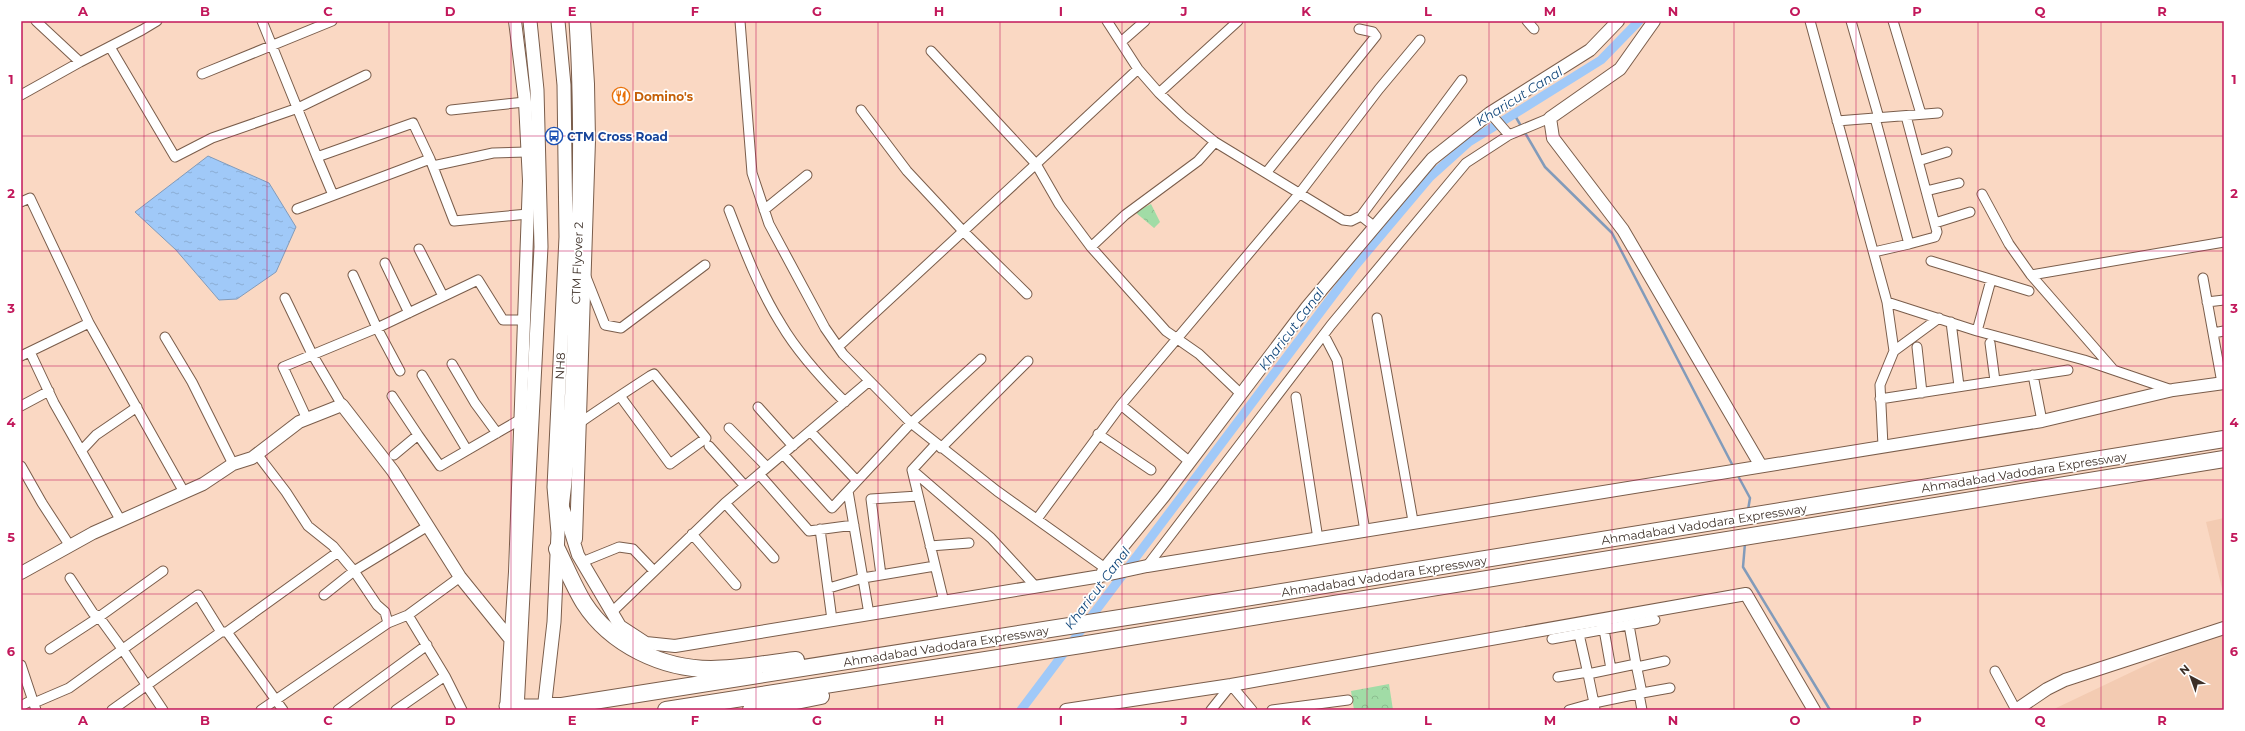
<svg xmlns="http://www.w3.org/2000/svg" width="2245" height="731" font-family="Montserrat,sans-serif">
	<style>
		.built { fill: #f3cbb2 }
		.park { fill: url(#park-crowns) }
		.water { fill: url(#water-ripples); stroke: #829bba }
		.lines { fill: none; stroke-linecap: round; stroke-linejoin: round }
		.stream { stroke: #829bba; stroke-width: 2.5 }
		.canal { stroke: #a0c9f8; stroke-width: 9 }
		.street-casing { stroke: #7a5d4b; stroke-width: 11 }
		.secondary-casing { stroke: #7a5d4b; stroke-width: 14 }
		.primary-casing { stroke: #7a5d4b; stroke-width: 15 }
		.highway-casing { stroke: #7a5d4b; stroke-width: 18 }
		.street { stroke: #fff; stroke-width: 9 }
		.secondary { stroke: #fff; stroke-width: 12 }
		.primary { stroke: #fff; stroke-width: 13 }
		.highway { stroke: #fff; stroke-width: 16 }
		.grid { fill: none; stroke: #c2185b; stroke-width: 1; stroke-opacity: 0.55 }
		.labels { text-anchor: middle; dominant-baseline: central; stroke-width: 3.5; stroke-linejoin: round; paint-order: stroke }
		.food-label { font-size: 12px; font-weight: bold; fill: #c56008; stroke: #fff; text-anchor: start }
		.transit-label { font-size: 12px; font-weight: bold; fill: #164399; stroke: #fff; text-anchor: start }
		.street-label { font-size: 12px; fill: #3d3028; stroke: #fff }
		.water-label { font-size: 13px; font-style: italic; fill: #12477b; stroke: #fff }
		.neatline { fill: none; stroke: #c2185b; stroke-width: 1.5 }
		.grid-label { font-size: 13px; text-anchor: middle; font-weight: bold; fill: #c2185b }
	</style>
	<defs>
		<pattern id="park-crowns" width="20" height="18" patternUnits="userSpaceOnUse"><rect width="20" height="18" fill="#a1dca6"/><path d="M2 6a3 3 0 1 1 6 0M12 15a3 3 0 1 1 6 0" fill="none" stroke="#8cbd8f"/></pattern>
		<pattern id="water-ripples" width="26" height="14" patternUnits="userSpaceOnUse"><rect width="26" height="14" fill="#a0c9f8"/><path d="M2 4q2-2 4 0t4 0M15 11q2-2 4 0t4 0" fill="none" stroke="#8badd5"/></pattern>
	</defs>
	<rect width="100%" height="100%" fill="#fad8c3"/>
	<path class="built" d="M 2224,518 L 2224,597 L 2206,522 Z
		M 2224,628 L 2224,710 L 2052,710 Z"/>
	<path class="park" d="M 1151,204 L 1160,222 L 1154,228 L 1135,212 Z
		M 1389,684 L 1393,710 L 1354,710 L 1351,691 Z"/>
	<path class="water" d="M 208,156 L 269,183 L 296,227 L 276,272 L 237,299 L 219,300 L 176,250 L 135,212 Z"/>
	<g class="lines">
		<path class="stream" d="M 1514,114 L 1545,167 L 1612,233 L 1734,468
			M 1737,474 L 1750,498 L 1748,510
			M 1745,543 L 1743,567 L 1830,710"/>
		<path class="canal" d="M 1021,710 L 1355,266 L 1429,178 L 1469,142 L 1601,60 L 1639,21"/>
		<defs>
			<path id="street" d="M 36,21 L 80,62 L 142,30 L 157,21
				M 262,21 L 317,157 L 413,123 L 430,159
				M 740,21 L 752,173 L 769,224 L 825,328 L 843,354 L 911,423 L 997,491 L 1105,568
				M 1107,21 L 1138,69 L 1159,93 L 1183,116 L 1215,142 L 1343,220 L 1351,221 L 1361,216 L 1375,227
				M 1527,21 L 1534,29
				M 1810,21 L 1887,302 L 1894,351 L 1880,385 L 1883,446
				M 1851,21 L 1879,118
				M 1893,21 L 1921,114
				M 1121,42 L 1145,21
				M 110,47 L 175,157 L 212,138 L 298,108 L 366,75
				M 1138,69 L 1036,164 L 1059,204 L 1091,247 L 1125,215 L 1198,161 L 1215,142
				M 202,74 L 332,21
				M 1159,93 L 1238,21
				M 21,95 L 80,62
				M 451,110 L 525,102
				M 861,110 L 907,171 L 963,231 L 1027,294
				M 1490,113 L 1509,135
				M 1906,116 L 1937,232 L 1935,237 L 1909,244
				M 1837,121 L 1938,113
				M 317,157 L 333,195
				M 1918,161 L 1947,152
				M 433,166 L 493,153 L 527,152
				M 1266,173 L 1376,36 L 1373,32 L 1359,29
				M 1926,191 L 1959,183
				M 1982,194 L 2009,244 L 2031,275 L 2112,368
				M 21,202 L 30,198 L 89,323
				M 297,209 L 430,159 L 454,221 L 528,214
				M 729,210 C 744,249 759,289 781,324 C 798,353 821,378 845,402
				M 764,210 L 807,175
				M 1361,216 L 1462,80
				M 1935,223 L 1970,212
				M 1091,247 L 1166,331 L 1199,354 L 1241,394
				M 419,249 L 443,296
				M 1874,252 L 1909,244 L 1875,118
				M 1931,261 L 2029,291
				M 385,263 L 409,313
				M 353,275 L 377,328 L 400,371
				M 2031,275 L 2224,242
				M 586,277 L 605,325 L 621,328 L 705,265
				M 2203,278 L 2222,383
				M 285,298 L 312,354 L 342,405
				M 1887,302 L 1977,331 L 2084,360 L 2172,390
				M 2207,302 L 2224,300
				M 1377,318 L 1413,521
				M 1951,322 L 1959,386
				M 1977,331 L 1991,280
				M 2213,333 L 2224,331
				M 1324,335 L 1337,360 L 1365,531
				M 165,337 L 192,382 L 233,464
				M 1990,343 L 1995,381
				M 838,347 L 1036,164 L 931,51
				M 1917,347 L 1922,393
				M 1894,351 L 1939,318
				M 30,352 L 54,403 L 121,521
				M 21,356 L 89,323 L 184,492
				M 452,364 L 475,403 L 497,433
				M 422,375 L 467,450
				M 2033,375 L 2042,421
				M 392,396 L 418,435
				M 1296,397 L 1318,539
				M 1880,399 L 2068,370
				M 1121,405 L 1190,462
				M 21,406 L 49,391
				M 758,407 L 793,446
				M 307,419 L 283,367 L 377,328 L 478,280 L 503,320 L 525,320
				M 581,422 C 604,406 627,391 650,376 L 654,374 L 706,438 L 670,464 L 620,396
				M 729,428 L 767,467
				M 810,431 L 857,481
				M 1098,434 L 1151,470
				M 936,444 L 912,470 L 944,602
				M 709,446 L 745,486
				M 941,448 L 1028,361
				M 81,451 L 96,435 L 137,407
				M 257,454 L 286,492 L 308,526 L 333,546 L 354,571 L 377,605 L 385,612 L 388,623
				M 783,454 L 832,508 L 911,423 L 981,359
				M 394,455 L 418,435 L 440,466 L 521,419
				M 21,466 L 42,503 L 70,546
				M 912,470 L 991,538 L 1036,587
				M 759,474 L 809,531 L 854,525
				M 848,491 L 869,614
				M 725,503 L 774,558
				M 1037,519 L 1121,405 L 1299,194 L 1379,89 L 1420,40
				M 820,529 L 832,620
				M 692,534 L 736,585
				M 930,546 L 969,543
				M 582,562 L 619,547 L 633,549 L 654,571
				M 1147,566 L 1331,325 L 1466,163 L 1509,135 L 1550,118
				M 881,575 L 871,499 L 918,496
				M 70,578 L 93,613 L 99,617 L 123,650 L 163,710
				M 829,588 L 863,578 L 935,566
				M 324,595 L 354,571 L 428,526
				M 612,612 L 725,503 L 868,382
				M 1603,624 L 1611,669
				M 1629,625 L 1636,664
				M 227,632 L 338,552
				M 1579,634 L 1588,674
				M 1552,639 L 1655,620
				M 50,649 L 99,617 L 163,571
				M 1636,664 L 1642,693 L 1594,703 L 1588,674 Z
				M 21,665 L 36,710
				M 1637,667 L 1665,661
				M 1995,671 L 2016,710
				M 445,676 L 462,710
				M 1558,677 L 1588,672
				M 1642,693 L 1670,688
				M 1639,694 L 1642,710
				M 34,703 L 69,688 L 198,595 L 221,632
				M 21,706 L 32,700
				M 112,710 L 221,632 L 227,632 L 283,710
				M 261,710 L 388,623 L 408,615
				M 338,710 L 427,645
				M 396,710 L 445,676 L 408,615 L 460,577
				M 1211,710 L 1231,685 L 1252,710
				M 1272,710 L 1348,700
				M 1569,710 L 1594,703 L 1595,710"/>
			<path id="secondary" d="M 1654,21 L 1620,69 L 1550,118 L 1553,138 L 1623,230 L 1761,466
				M 562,504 L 578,555 L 620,626 L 646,643 L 675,646 L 1101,576 L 1147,566 L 2042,421 L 2173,390 L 2224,383
				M 576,539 L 589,140 L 588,84 L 584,21
				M 21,573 L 93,533 L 203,484 L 233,464 L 252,458 L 299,422 L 342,405 L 393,471 L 460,577 L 511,640
				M 1101,576 L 1105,568 L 1164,496 L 1307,307 L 1432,159 L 1490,113 L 1590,50 L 1618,21
				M 506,710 L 515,572 L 529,181 L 525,102 L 515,21
				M 1066,710 L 1231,685 L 1746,594 L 1814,710
				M 2016,710 L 2047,689 L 2065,680 L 2224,628"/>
			<path id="primary" d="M 562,508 C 571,437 573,366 576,294 C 580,202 582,112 576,21
				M 506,706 L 544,706
				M 517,710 L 541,247 L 537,90 L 530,21
				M 544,710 L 554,622 L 558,533 L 554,487 L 566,237 L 564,85 L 558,21"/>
			<path id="highway" d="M 557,549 C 566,567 574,587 584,603 C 611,645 663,669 711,669 C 739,669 768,663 796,660
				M 544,706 L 562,706 L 1152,613 L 2224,439
				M 666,710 L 1081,645 L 2224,459
				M 751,710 L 821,696"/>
		</defs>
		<use href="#street" class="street-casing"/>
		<use href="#secondary" class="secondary-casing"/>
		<use href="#primary" class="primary-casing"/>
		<use href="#highway" class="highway-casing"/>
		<use href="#street" class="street"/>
		<use href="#secondary" class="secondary"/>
		<use href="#primary" class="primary"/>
		<use href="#highway" class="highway"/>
	</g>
	<path class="grid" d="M 144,21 L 144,710M 267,21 L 267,710M 389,21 L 389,710M 511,21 L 511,710M 633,21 L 633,710M 756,21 L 756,710M 878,21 L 878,710M 1000,21 L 1000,710M 1122,21 L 1122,710M 1245,21 L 1245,710M 1367,21 L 1367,710M 1489,21 L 1489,710M 1612,21 L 1612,710M 1734,21 L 1734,710M 1856,21 L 1856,710M 1978,21 L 1978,710M 2101,21 L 2101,710M 21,136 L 2224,136M 21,251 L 2224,251M 21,366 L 2224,366M 21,480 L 2224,480M 21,594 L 2224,594"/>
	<defs>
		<symbol id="restaurant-ring" viewBox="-11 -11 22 22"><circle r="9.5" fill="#fff" stroke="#e8710a" stroke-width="1.5"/><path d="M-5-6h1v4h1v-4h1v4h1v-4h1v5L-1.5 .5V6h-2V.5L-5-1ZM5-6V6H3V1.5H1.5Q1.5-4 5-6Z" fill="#e8710a"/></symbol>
		<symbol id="bus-ring" viewBox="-11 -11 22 22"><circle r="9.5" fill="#fff" stroke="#1a4fb4" stroke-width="1.5"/><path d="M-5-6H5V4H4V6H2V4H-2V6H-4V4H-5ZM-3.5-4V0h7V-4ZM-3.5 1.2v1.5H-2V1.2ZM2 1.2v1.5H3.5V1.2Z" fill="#1a4fb4"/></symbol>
	</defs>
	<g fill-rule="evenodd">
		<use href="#restaurant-ring" x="611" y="86" width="20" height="20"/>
		<use href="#bus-ring" x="544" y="126" width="20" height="20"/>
	</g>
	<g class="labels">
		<g class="food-label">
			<text x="634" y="96">Domino's</text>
		</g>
		<g class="transit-label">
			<text x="567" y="136">CTM Cross Road</text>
		</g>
		<g class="street-label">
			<text transform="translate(577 263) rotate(-88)">CTM Flyover 2</text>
			<text transform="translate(560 366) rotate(-87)">NH8</text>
			<text transform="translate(2024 472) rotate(-9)">Ahmadabad Vadodara Expressway</text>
			<text transform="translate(1704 524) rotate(-9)">Ahmadabad Vadodara Expressway</text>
			<text transform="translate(1384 576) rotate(-9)">Ahmadabad Vadodara Expressway</text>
			<text transform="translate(946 646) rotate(-9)">Ahmadabad Vadodara Expressway</text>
		</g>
		<g class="water-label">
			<text transform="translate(1519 96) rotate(-32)">Kharicut Canal</text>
			<text transform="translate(1291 329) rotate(-53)">Kharicut Canal</text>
			<text transform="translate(1097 588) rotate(-53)">Kharicut Canal</text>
		</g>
	</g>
	<rect width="2245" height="731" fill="none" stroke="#ffffff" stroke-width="44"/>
	<g transform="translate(2191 677) rotate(319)" stroke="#ffffff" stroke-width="3" paint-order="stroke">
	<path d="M0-3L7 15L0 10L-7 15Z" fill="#3d3028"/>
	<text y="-6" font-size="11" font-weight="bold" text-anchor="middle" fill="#3d3028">N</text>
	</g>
	<rect x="22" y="22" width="2201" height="687" class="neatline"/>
	<g class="grid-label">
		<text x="83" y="16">A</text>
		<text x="205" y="16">B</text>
		<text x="328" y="16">C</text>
		<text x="450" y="16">D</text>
		<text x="572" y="16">E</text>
		<text x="695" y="16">F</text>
		<text x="817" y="16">G</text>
		<text x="939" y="16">H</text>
		<text x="1061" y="16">I</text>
		<text x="1184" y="16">J</text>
		<text x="1306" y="16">K</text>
		<text x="1428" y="16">L</text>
		<text x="1550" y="16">M</text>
		<text x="1673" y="16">N</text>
		<text x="1795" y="16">O</text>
		<text x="1917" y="16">P</text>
		<text x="2040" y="16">Q</text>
		<text x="2162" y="16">R</text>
		<text x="11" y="84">1</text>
		<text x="2234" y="84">1</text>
		<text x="11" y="198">2</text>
		<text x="2234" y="198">2</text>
		<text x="11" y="313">3</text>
		<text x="2234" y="313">3</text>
		<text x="11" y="427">4</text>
		<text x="2234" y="427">4</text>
		<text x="11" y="542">5</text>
		<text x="2234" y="542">5</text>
		<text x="11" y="656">6</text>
		<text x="2234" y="656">6</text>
		<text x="83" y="725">A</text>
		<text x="205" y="725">B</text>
		<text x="328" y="725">C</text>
		<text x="450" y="725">D</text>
		<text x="572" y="725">E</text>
		<text x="695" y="725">F</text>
		<text x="817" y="725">G</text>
		<text x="939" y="725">H</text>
		<text x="1061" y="725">I</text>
		<text x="1184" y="725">J</text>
		<text x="1306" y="725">K</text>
		<text x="1428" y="725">L</text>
		<text x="1550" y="725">M</text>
		<text x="1673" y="725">N</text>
		<text x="1795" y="725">O</text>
		<text x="1917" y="725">P</text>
		<text x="2040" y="725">Q</text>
		<text x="2162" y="725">R</text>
	</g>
</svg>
